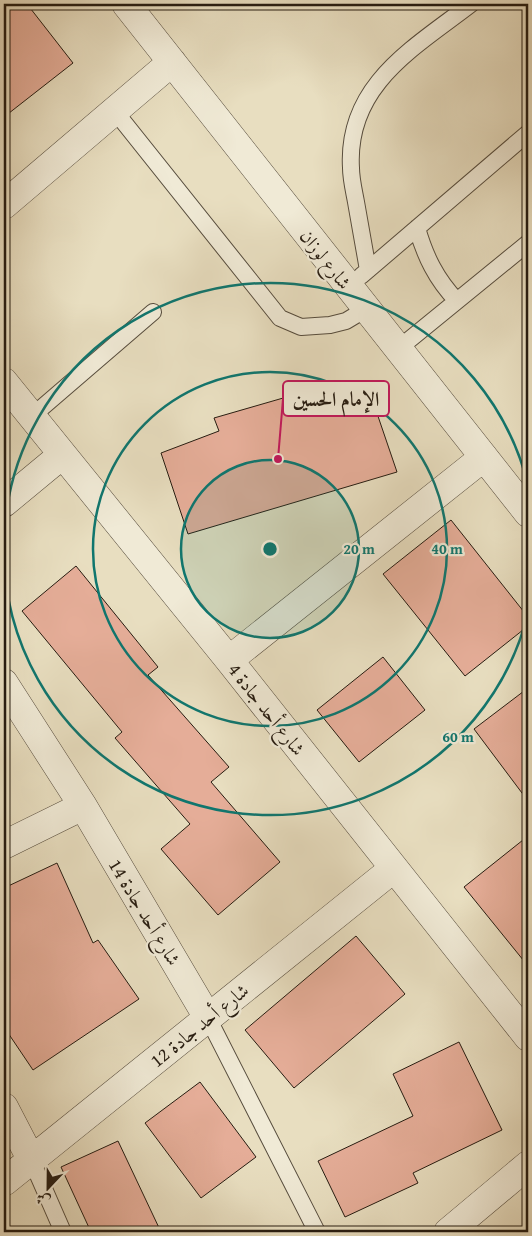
<svg xmlns="http://www.w3.org/2000/svg" width="532" height="1236" font-family="'Gentium Book Plus',Amiri,serif">
	<style>
		.building { fill: #e5ad98; stroke: #261c11 }
		.lines { fill: none; stroke-linecap: round; stroke-linejoin: round }
		.service-casing { stroke: #564c3d; stroke-width: 18 }
		.minor-casing { stroke: #564c3d; stroke-width: 29 }
		.service { stroke: #f0ead6; stroke-width: 16 }
		.minor { stroke: #f0ead6; stroke-width: 28 }
		.ring { fill: none; stroke: #0f766e; stroke-width: 2.5 }
		.labels { text-anchor: middle; dominant-baseline: central; stroke-width: 4.5; stroke-linejoin: round; paint-order: stroke }
		.street-label { font-size: 19px; fill: #261c11; stroke: #f0ead6 }
		.centre { fill: #0f766e; stroke: #f0ead6; stroke-width: 2.5 }
		.ring-label { font-size: 15px; text-anchor: middle; font-weight: bold; fill: #0f766e; stroke: #f0ead6; stroke-width: 4.5; stroke-linejoin: round; paint-order: stroke }
		.leader { fill: none; stroke: #c2185b; stroke-width: 2 }
		.callout-dot { fill: #c2185b; stroke: #f0ead6; stroke-width: 2 }
		.callout { fill: #f0ead6; stroke: #c2185b; stroke-width: 2 }
		.callout-label { font-size: 20px; text-anchor: middle; font-weight: bold; fill: #261c11 }
	</style>
	<rect width="100%" height="100%" fill="#e8dec0"/>
	<filter id="stains"><feTurbulence type="fractalNoise" baseFrequency=".004" numOctaves="4"/><feColorMatrix values="0 0 0 0 .2 0 0 0 0 .09 0 0 0 0 .02 0 0 0 .5 -.17"/></filter>
	<radialGradient id="worn" r=".72"><stop offset=".6" stop-color="#630" stop-opacity="0"/><stop offset="1" stop-color="#630" stop-opacity=".3"/></radialGradient>
	<path class="building" d="M 4,4 L 27,4 L 73,63 L 4,117 Z
		M 342,381 L 367,384 L 397,472 L 188,534 L 161,453 L 219,431 L 214,418 Z
		M 451,520 L 528,617 L 528,626 L 465,676 L 383,574 Z
		M 76,566 L 158,667 L 148,675 L 229,767 L 211,782 L 280,862 L 218,915 L 161,849 L 190,824 L 115,738 L 122,732 L 22,611 Z
		M 383,657 L 425,710 L 359,762 L 317,710 Z
		M 528,688 L 528,801 L 474,729 Z
		M 528,836 L 528,966 L 464,887 Z
		M 57,863 L 93,943 L 98,940 L 139,999 L 33,1070 L 4,1027 L 4,888 Z
		M 356,936 L 405,994 L 294,1088 L 245,1030 Z
		M 459,1042 L 502,1130 L 413,1173 L 418,1183 L 345,1217 L 318,1161 L 413,1116 L 393,1074 Z
		M 200,1082 L 256,1157 L 201,1198 L 145,1123 Z
		M 118,1141 L 161,1232 L 91,1232 L 61,1167 Z"/>
	<g class="lines">
		<defs>
			<path id="service" d="M 114,110 L 280,318 L 301,327 L 330,325 L 346,321 L 366,309
				M 417,228 C 425,256 436,279 457,301
				M 368,270 C 364,247 360,224 356,202 C 354,191 351,179 351,168 C 346,85 414,48 471,4
				M 361,276 L 528,133
				M 398,349 L 528,243
				M 31,417 L 153,312
				M 208,1018 L 317,1232
				M 31,1159 L 63,1232"/>
			<path id="minor" d="M 126,4 L 528,513
				M 4,205 L 172,62
				M 4,382 L 229,660 L 528,1037
				M 4,503 L 62,455
				M 229,660 L 484,457
				M 4,683 L 83,806 L 208,1018
				M 4,845 L 83,806
				M 4,1107 L 31,1159
				M 4,1182 L 393,869
				M 448,1232 L 528,1165"/>
		</defs>
		<use href="#service" class="service-casing"/>
		<use href="#minor" class="minor-casing"/>
		<use href="#service" class="service"/>
		<use href="#minor" class="minor"/>
	</g>
	<circle cx="270" cy="549" r="89" fill="#0f766e" fill-opacity=".12"/>
	<g class="ring">
		<circle cx="270" cy="549" r="89"/>
		<circle cx="270" cy="549" r="177"/>
		<path d="M528 613A266 266 0 1 1 528 485"/>
	</g>
	<g class="labels">
		<g class="street-label">
			<text transform="translate(326 259) rotate(52)">شارع لوزان</text>
			<text transform="translate(267 709) rotate(52)">شارع أحد جادة 4</text>
			<text transform="translate(145 912) rotate(59)">شارع أحد جادة 14</text>
			<text transform="translate(199 1025) rotate(-39)">شارع أحد جادة 12</text>
		</g>
	</g>
	<circle cx="270" cy="549" r="8" class="centre"/>
	<g class="ring-label">
		<text x="359" y="554">20 m</text>
		<text x="447" y="554">40 m</text>
		<text x="458" y="742">60 m</text>
	</g>
	<path class="leader" d="M278 459L283 399"/>
	<circle class="callout-dot" cx="278" cy="459" r="5"/>
	<rect class="callout" x="283" y="381" width="106" height="35" rx="5"/>
	<g class="callout-label">
		<text x="336" y="406">الإمام الحسين</text>
	</g>
	<rect width="532" height="1236" fill="none" stroke="#e8dec0" stroke-width="20"/>
	<rect x="5" y="5" width="522" height="1226" fill="none" stroke="#261c11" stroke-width="2.5"/>
	<rect x="10" y="10" width="512" height="1216" fill="none" stroke="#261c11"/>
	<g transform="translate(48 1188) rotate(202)" stroke="#f0ead6" stroke-width="4" paint-order="stroke">
	<path d="M0-4L9 19L0 12L-9 19Z" fill="#261c11"/>
	<text y="-8" font-size="14" font-weight="bold" text-anchor="middle" fill="#261c11">ش</text>
	</g>
	<rect width="100%" height="100%" filter="url(#stains)"/>
	<rect width="100%" height="100%" fill="url(#worn)"/>
</svg>
